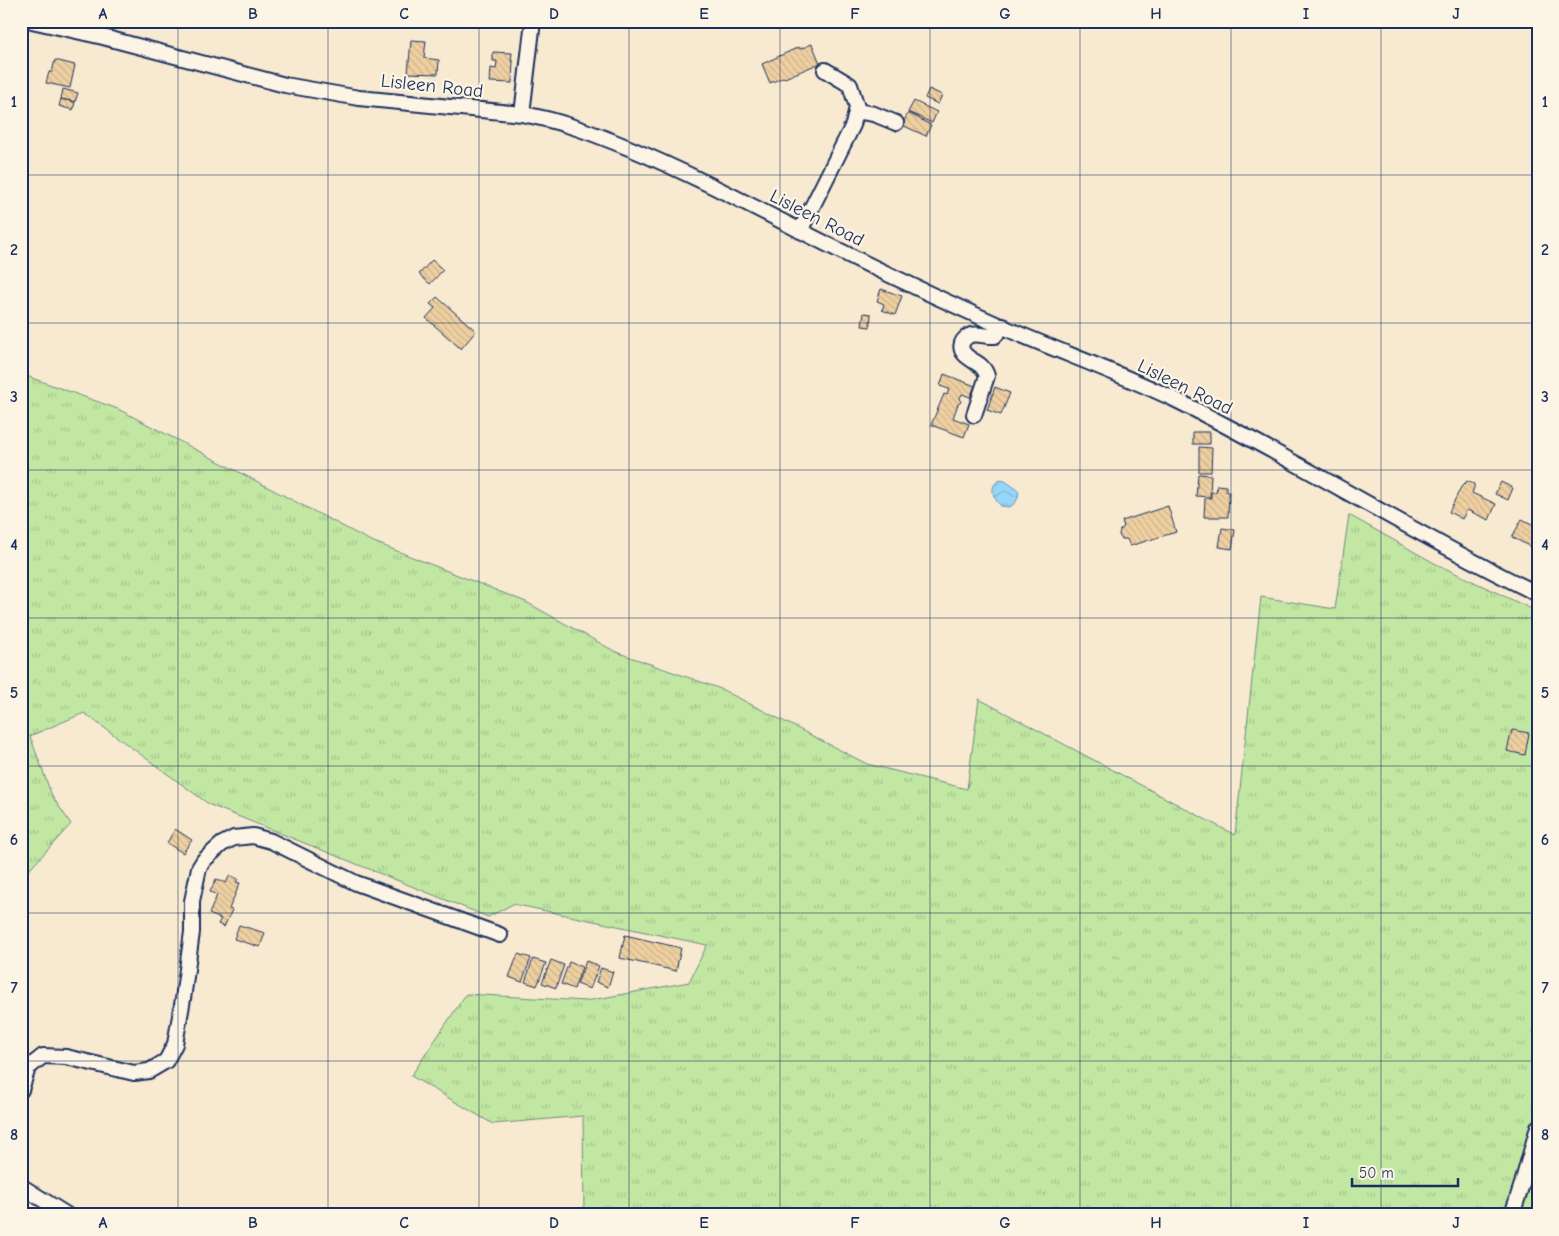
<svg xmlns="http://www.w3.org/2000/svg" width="1559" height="1236" font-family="'Comic Neue',sans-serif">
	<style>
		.grass { fill: url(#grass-tufts); stroke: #6e8b80 }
		.water { fill: url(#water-waves); stroke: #6593bb }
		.building { fill: url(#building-back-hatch); stroke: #1b2f5e }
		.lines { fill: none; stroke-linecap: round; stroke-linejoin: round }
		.minor-casing { stroke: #1b2f5e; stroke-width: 18 }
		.minor { stroke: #fcf5e5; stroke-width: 14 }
		.grid { fill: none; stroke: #1b2f5e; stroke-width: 1; stroke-opacity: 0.55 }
		.labels { text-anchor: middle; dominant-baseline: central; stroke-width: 4.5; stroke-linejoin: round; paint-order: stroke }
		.street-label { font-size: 19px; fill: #1b2f5e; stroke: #fcf5e5 }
		.neatline { fill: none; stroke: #1b2f5e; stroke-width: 2 }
		.grid-label { font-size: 16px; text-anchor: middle; font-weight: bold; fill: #1b2f5e }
	</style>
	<defs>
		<pattern id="grass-tufts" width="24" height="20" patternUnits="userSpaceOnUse" patternTransform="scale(1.25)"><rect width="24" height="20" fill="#c1e7a2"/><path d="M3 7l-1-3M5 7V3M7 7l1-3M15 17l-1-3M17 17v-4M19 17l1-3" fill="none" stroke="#a5c68e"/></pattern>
		<pattern id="water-waves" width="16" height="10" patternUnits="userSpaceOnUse" patternTransform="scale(1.25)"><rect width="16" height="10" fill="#97d6f9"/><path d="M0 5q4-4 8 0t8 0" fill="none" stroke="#82b8d8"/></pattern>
		<pattern id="building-back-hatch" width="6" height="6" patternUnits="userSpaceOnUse" patternTransform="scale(1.25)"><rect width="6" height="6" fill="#efd0a1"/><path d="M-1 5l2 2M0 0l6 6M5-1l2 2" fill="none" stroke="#ccb38d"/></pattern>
	</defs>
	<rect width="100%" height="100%" fill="#f8ead1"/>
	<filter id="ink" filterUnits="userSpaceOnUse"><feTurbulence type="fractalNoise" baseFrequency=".02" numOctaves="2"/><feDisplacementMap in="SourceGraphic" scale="10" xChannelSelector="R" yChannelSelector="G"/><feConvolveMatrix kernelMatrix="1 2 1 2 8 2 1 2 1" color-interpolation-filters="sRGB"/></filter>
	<g filter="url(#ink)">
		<path class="grass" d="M 21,374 L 118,409 L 369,540 L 526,602 L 616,652 L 721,689 L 867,764 L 967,789 L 979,699 L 1235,835 L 1261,597 L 1335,609 L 1349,515 L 1436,564 L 1538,612 L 1538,1215 L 584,1215 L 583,1116 L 493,1124 L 411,1076 L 466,994 L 586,1001 L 689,982 L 707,945 L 513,904 L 488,917 L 210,805 L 84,713 L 30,736 L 52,796 L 71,824 L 21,879 Z"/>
		<path class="water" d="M 1000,480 L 1005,481 L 1018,490 C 1020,497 1016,504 1009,507 L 1001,506 C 993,498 988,486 1000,480 Z"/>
		<path class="building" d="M 411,40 L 426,41 L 424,58 L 439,60 L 438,74 L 408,73 Z
			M 812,44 L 820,63 L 785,78 L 784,77 L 770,83 L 762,64 L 799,47 L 800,49 Z
			M 493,52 L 512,53 L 511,61 L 513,61 L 512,83 L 490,82 L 491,68 L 496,69 L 497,61 L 493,61 Z
			M 55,60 L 75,65 L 70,88 L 46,83 L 49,72 L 52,72 Z
			M 63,89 L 78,93 L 75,102 L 61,99 Z
			M 929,89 L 942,95 L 938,104 L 925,98 Z
			M 61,99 L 75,102 L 73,110 L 59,106 Z
			M 914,101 L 937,112 L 932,123 L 908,112 Z
			M 908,113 L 931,125 L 926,136 L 902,125 Z
			M 432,260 L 443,270 L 430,284 L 419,274 Z
			M 881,289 L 902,296 L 895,315 L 882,310 L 884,304 L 877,301 Z
			M 437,297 L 476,331 L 461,349 L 426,318 L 435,308 L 430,304 Z
			M 864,313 L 871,314 L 870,327 L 862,326 Z
			M 944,374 L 975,386 L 970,397 L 962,394 L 960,398 L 961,402 L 958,404 L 953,418 L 969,424 L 964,437 L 931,425 L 944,394 L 947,395 L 949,389 L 940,386 Z
			M 995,387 L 1010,393 L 1001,415 L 987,410 Z
			M 1193,432 L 1210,432 L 1210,444 L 1193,444 Z
			M 1199,447 L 1212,448 L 1211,472 L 1199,472 Z
			M 1198,474 L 1211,475 L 1210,497 L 1196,496 Z
			M 1467,481 L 1474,484 L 1474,488 L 1472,493 L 1496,504 L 1489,520 L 1467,510 L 1462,519 L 1449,512 L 1461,487 Z
			M 1501,482 L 1513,488 L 1508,500 L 1495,494 Z
			M 1217,485 L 1226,486 L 1226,492 L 1229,492 L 1228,517 L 1204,517 L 1205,498 L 1211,498 L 1211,492 L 1216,492 Z
			M 1168,506 L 1176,532 L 1130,546 L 1127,539 L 1122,539 L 1120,537 L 1119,535 L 1120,530 L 1124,527 L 1122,521 Z
			M 1522,519 L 1538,527 L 1538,551 L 1512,537 Z
			M 1222,528 L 1235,530 L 1232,549 L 1219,547 Z
			M 1512,730 L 1529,733 L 1525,755 L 1507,751 Z
			M 175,829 L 192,840 L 183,853 L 167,843 Z
			M 230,875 L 238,879 L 236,882 L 240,883 L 229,909 L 232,910 L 224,927 L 218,924 L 221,919 L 209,914 L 217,895 L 210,892 L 216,879 L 226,883 Z
			M 239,925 L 265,933 L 260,947 L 234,939 Z
			M 625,935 L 681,948 L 676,971 L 620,958 Z
			M 518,954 L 531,958 L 522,982 L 509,977 Z
			M 533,959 L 546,963 L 537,986 L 525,982 Z
			M 551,960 L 564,965 L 556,988 L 542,983 Z
			M 586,961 L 599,966 L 590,989 L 577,984 Z
			M 569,962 L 582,967 L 574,989 L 561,984 Z
			M 601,968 L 613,972 L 608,987 L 596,982 Z"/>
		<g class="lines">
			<defs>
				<path id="minor" d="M 32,21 L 103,37 L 285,85 L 359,98 L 522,114 C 559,120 595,134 629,148 C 713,183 792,228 873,267 C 919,289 966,311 1012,331 C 1066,354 1121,374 1174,399 C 1297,460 1414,534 1538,594
					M 856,111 L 874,114 L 896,123
					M 522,114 L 533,21
					M 800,231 L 853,125 L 857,107 L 850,85 L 825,70
					M 974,415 L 987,376 C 986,372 984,369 981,366 C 974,360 958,355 962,343 C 963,340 967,336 971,335 C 978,333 987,337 995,336 L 1003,326
					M 21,1090 L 28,1068 L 43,1056 L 66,1057 L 134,1073 L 149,1071 L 166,1061 L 175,1044 L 183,999 L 192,932 L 192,901 L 199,868 L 204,860 L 222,844 L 234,838 L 253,836 L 271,841 L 356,883 L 500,935
					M 21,1186 L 67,1215
					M 1512,1215 L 1522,1184 L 1538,1127"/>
			</defs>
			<use href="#minor" class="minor-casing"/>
			<use href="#minor" class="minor"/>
		</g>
	</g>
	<path class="grid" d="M 178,21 L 178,1215M 328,21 L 328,1215M 479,21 L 479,1215M 629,21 L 629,1215M 780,21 L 780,1215M 930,21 L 930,1215M 1080,21 L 1080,1215M 1231,21 L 1231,1215M 1381,21 L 1381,1215M 21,175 L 1538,175M 21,323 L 1538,323M 21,470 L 1538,470M 21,618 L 1538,618M 21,766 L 1538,766M 21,913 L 1538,913M 21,1061 L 1538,1061"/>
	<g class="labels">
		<g class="street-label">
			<text transform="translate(432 86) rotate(6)">Lisleen Road</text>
			<text transform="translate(817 218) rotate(27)">Lisleen Road</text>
			<text transform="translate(1185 387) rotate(26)">Lisleen Road</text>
		</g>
	</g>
	<rect width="1559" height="1236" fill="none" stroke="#fcf5e5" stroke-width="55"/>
	<path d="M1352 1178v8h106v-8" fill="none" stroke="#1b2f5e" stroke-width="2.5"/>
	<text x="1359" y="1178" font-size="15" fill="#1b2f5e" stroke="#fcf5e5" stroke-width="4" paint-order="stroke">50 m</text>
	<rect x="28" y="28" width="1504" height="1180" class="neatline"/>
	<g class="grid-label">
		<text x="103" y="19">A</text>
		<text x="253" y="19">B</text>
		<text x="404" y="19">C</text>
		<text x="554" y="19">D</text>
		<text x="704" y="19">E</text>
		<text x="855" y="19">F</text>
		<text x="1005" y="19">G</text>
		<text x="1156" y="19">H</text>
		<text x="1306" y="19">I</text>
		<text x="1456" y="19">J</text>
		<text x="14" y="107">1</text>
		<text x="1545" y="107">1</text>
		<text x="14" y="255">2</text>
		<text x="1545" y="255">2</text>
		<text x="14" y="402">3</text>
		<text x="1545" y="402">3</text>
		<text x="14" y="550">4</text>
		<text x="1545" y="550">4</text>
		<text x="14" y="698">5</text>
		<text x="1545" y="698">5</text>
		<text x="14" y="845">6</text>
		<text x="1545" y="845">6</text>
		<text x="14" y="993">7</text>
		<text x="1545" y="993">7</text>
		<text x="14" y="1140">8</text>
		<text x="1545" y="1140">8</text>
		<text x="103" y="1228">A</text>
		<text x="253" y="1228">B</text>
		<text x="404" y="1228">C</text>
		<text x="554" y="1228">D</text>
		<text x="704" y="1228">E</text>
		<text x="855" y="1228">F</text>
		<text x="1005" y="1228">G</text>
		<text x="1156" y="1228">H</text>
		<text x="1306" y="1228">I</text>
		<text x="1456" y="1228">J</text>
	</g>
</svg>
